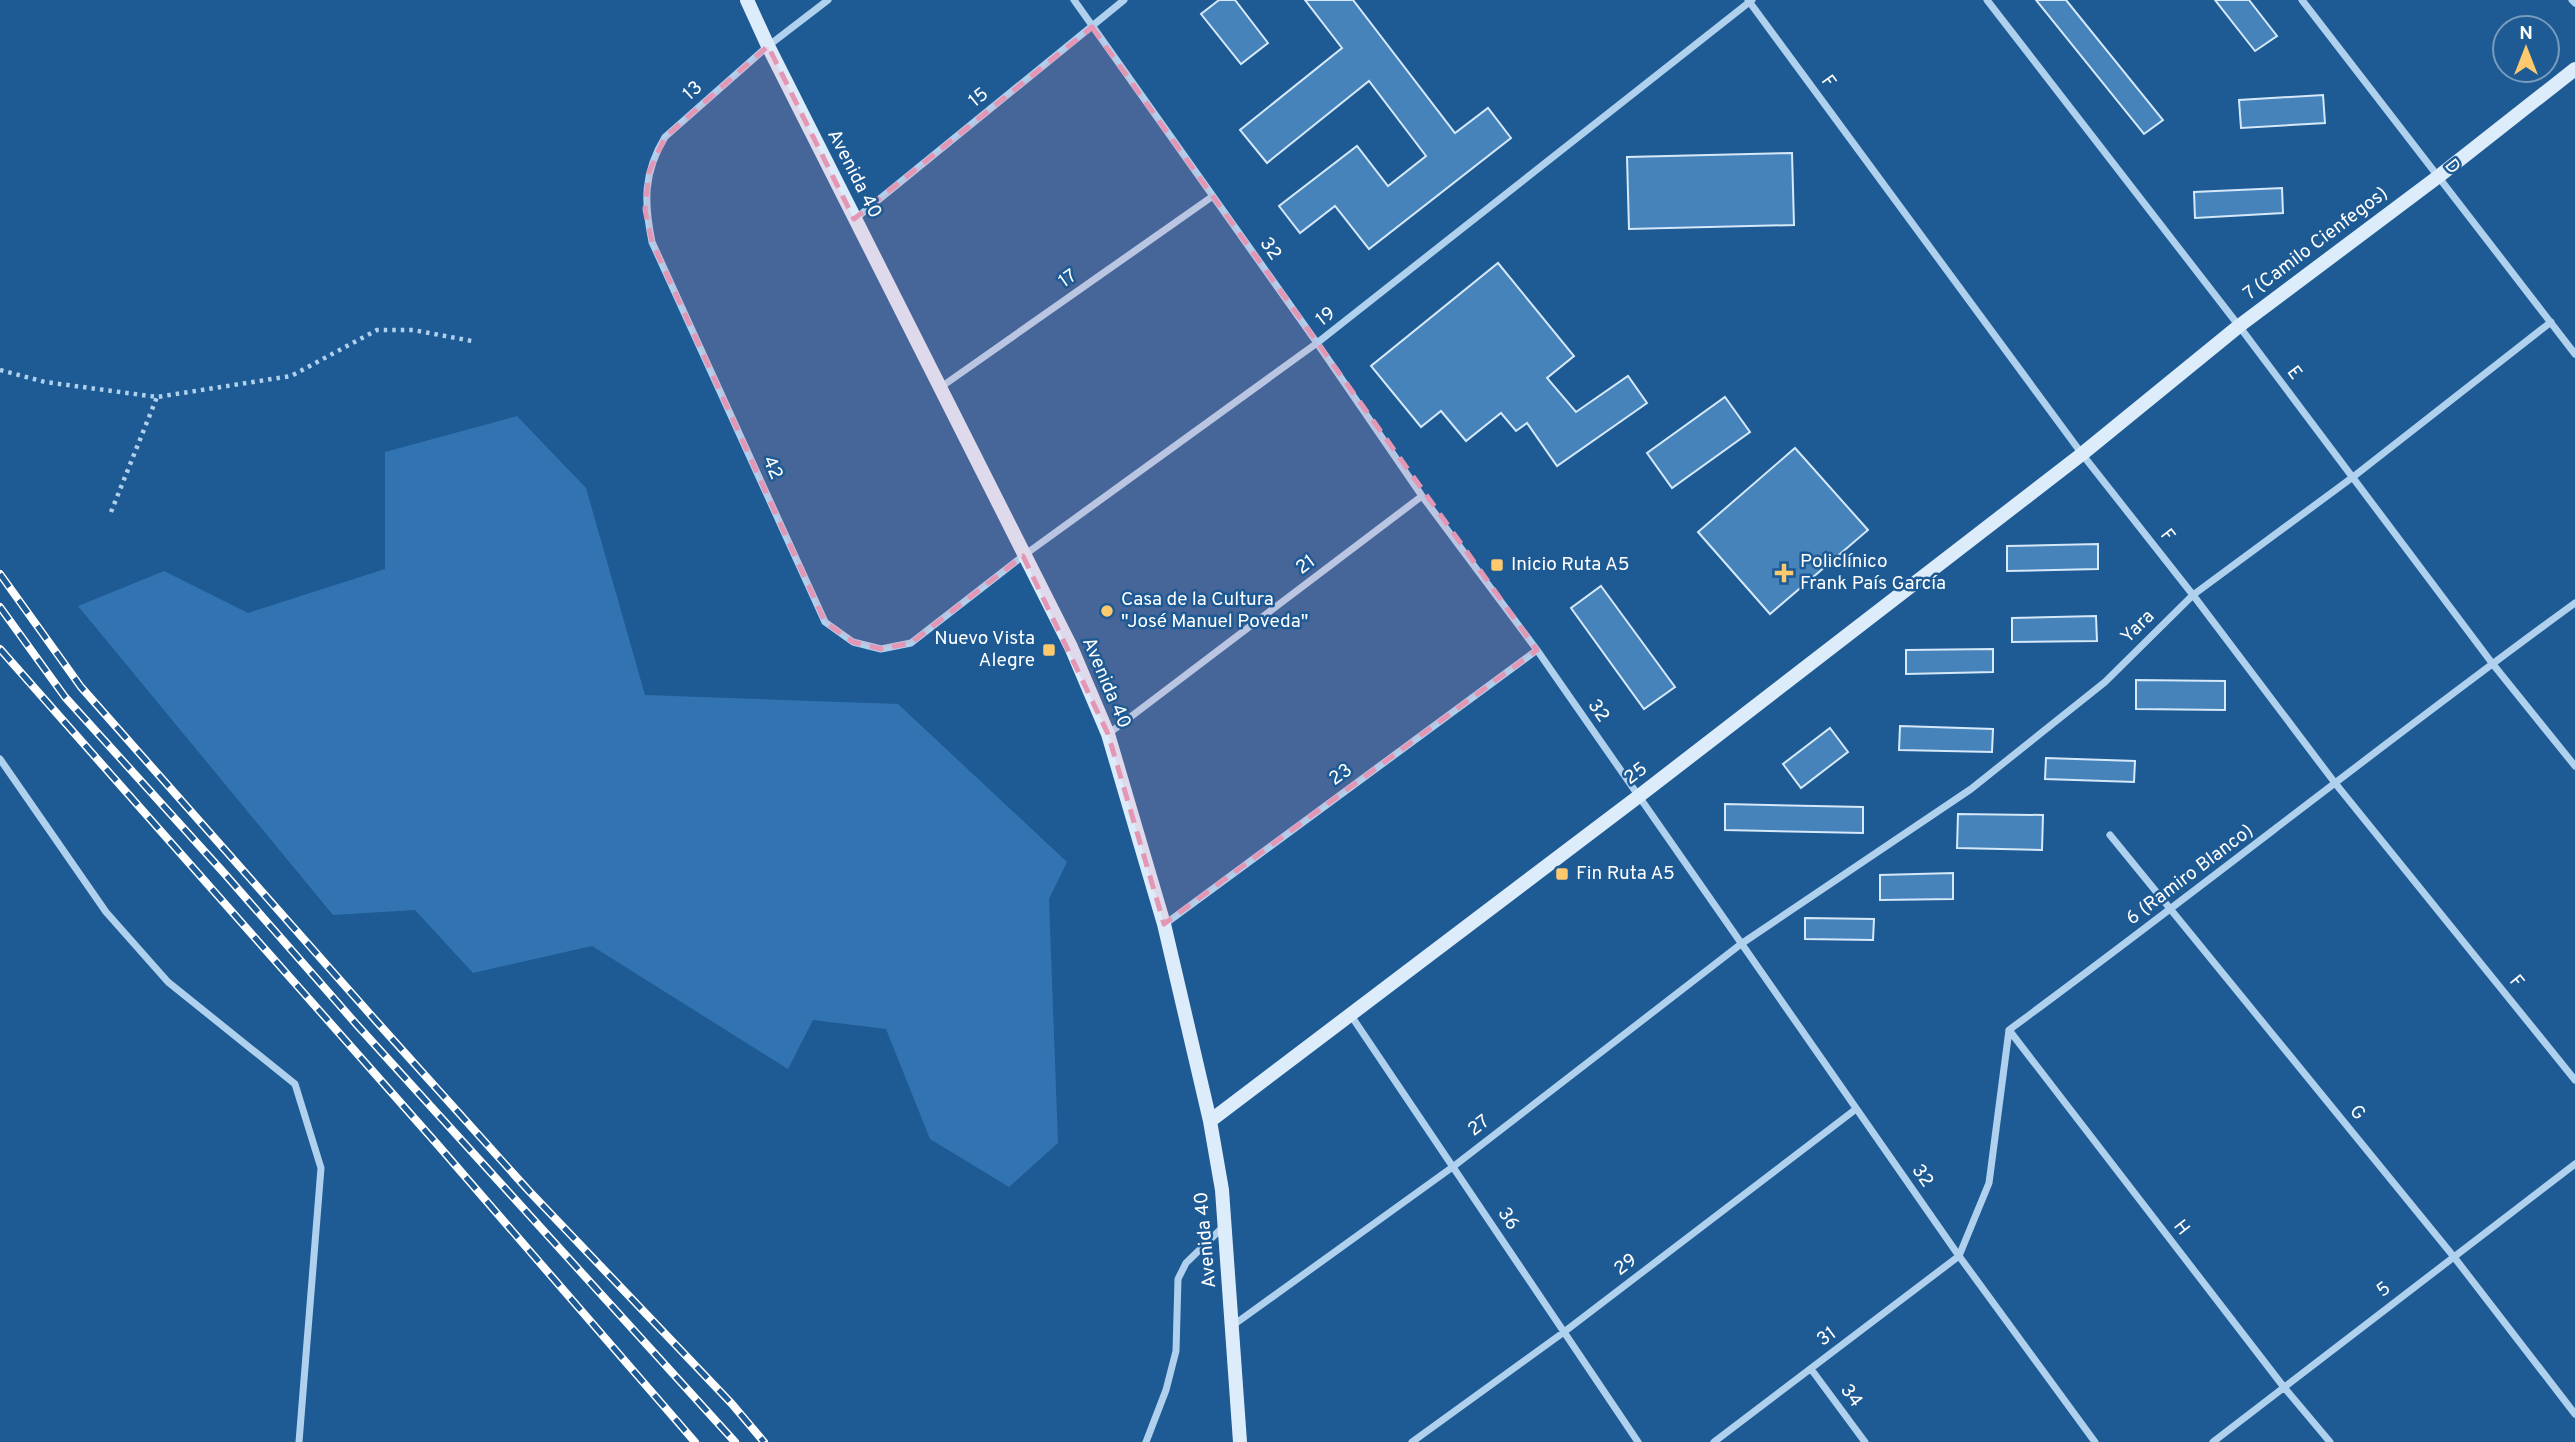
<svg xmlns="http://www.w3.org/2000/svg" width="2575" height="1442" font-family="Overpass,sans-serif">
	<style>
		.green { fill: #3274b1 }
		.building { fill: #4683ba; stroke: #d6e9fa; stroke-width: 2 }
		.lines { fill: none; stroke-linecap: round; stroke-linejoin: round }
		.path { stroke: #b0d1ee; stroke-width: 4.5; stroke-dasharray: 3.5 5; stroke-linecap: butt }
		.street { stroke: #b0d1ee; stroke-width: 7 }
		.secondary { stroke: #ddecfa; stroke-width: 14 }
		.rail-casing { stroke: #fff; stroke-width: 8 }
		.rail { stroke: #1e5a93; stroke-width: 5; stroke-dasharray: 16; stroke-linecap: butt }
		.marked { fill: #e497b5; fill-opacity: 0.2; stroke: #e497b5; stroke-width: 5; stroke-dasharray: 14 9; stroke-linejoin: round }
		.poi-dot { fill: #fdc96f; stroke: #1e5a93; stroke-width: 2.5 }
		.labels { text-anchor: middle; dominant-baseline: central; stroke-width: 5; stroke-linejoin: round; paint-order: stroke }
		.street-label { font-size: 19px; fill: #fff; stroke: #1e5a93 }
		.poi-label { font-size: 19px; fill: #fff; stroke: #1e5a93; text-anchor: start }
	</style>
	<rect width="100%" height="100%" fill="#1e5a93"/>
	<path class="green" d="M 517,416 L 586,488 L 645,695 L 898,704 L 1067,862 L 1049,899 L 1058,1143 L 1009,1187 L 930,1139 L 886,1029 L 813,1020 L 788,1069 L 592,946 L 473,973 L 415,910 L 333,915 L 78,606 L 164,571 L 248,613 L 385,569 L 385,452 Z"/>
	<path class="building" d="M 1219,0 L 1235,0 L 1268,43 L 1241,64 L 1201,14 Z
		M 1305,0 L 1353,0 L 1455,133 L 1488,108 L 1511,138 L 1369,249 L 1335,206 L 1300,233 L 1279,206 L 1357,146 L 1388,186 L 1426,156 L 1369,81 L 1267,163 L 1240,130 L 1342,48 Z
		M 2036,0 L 2066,0 L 2163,120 L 2144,134 Z
		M 2215,0 L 2249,0 L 2277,36 L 2255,51 Z
		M 2323,95 L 2325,123 L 2241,128 L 2239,100 Z
		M 1792,153 L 1794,225 L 1629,229 L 1627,157 Z
		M 2282,188 L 2283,213 L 2195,218 L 2194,192 Z
		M 1498,263 L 1574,356 L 1547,378 L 1576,412 L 1628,376 L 1647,403 L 1557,466 L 1527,423 L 1516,431 L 1501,413 L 1466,441 L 1441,411 L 1421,427 L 1371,366 Z
		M 1725,397 L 1750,432 L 1672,488 L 1647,453 Z
		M 1795,448 L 1868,530 L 1770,614 L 1698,532 Z
		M 2098,544 L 2098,569 L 2007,571 L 2007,546 Z
		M 1601,586 L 1675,687 L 1644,709 L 1571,608 Z
		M 2096,616 L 2097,641 L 2012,642 L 2012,618 Z
		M 1993,649 L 1993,672 L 1906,674 L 1906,650 Z
		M 2136,680 L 2225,681 L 2225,710 L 2136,709 Z
		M 1900,726 L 1993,729 L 1992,752 L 1899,750 Z
		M 1830,728 L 1848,752 L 1801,788 L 1783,764 Z
		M 2046,758 L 2135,761 L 2134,782 L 2045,779 Z
		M 1725,804 L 1863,807 L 1863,833 L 1725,830 Z
		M 1958,814 L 2043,815 L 2042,850 L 1957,848 Z
		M 1953,873 L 1953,899 L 1880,900 L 1880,875 Z
		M 1805,918 L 1874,919 L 1873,940 L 1805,939 Z"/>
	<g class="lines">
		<path class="path" d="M 0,370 L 45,382 L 157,397 L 291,376 L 377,330 L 413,330 L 472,341
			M 111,512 L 157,397"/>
		<path class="street" d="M 828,0 L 768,46 L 665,137 C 643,173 644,203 652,242 L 825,622 L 853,642 L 881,649 L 911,643 L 1023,556 L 1317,343 L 1752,0
			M 1074,0 L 1317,343 L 1422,496 L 1537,650 L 1959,1256 L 2095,1442
			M 1748,0 L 2082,454 L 2193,595 L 2335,783 L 2575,1080
			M 1987,0 L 2239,326 L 2492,663 L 2575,766
			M 2302,0 L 2575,354
			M 2572,0 L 2575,3
			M 855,219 L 1124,0
			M 941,387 L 1213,196
			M 1108,734 L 1422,496
			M 0,759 L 106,912 L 168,982 L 295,1084 L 321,1168 L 299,1442
			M 2110,835 L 2454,1257 L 2575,1414
			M 1165,924 L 1537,650
			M 1350,1014 L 1638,1442
			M 2009,1030 L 2283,1386 L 2330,1442
			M 1232,1326 L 1454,1166 L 1741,944 L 1971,789 L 2105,682 L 2193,595 L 2353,477 L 2551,322
			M 1811,1369 L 1865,1442
			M 1146,1442 L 1166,1390 L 1176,1351 L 1178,1279 L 1186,1263 L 1224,1226
			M 1412,1442 L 1564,1332 L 1856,1109
			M 1714,1442 L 1959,1256 L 1989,1183 L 2009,1030 C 2199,890 2384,742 2575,603
			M 2213,1442 L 2575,1164"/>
		<path class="secondary" d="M 747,0 L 768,46 L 1071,647 L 1108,734 L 1164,924 L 1210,1121 L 1222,1190 L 1240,1442
			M 1210,1121 L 1639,796 L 2082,454 L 2239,326 L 2439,176 L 2575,69"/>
		<defs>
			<path id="rail" d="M 0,574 L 81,687 L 377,1022 L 529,1191 L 732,1404 L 764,1442
				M 0,607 L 65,697 L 224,873 L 357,1025 L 735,1442
				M 0,649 L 437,1144 L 695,1442"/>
		</defs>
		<use href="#rail" class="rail-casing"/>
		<use href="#rail" class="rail"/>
	</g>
	<path class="marked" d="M 1092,27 L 1537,650 L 1164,924 L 1108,734 L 1023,556 L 911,643 L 881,649 L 853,642 L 825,622 L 652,242 L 645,210 L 649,172 L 665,137 L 768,46 L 854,219 Z"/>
	<g class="poi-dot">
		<rect x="1490" y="558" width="14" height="14" rx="3.5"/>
		<path d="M1780.5 562.5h7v7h7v7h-7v7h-7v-7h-7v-7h7z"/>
		<circle cx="1107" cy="611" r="7"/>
		<rect x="1042" y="643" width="14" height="14" rx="3.5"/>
		<rect x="1555" y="867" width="14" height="14" rx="3.5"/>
	</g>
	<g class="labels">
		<g class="street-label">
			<text transform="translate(1828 82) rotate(54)">F</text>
			<text transform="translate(693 91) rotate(-42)">13</text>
			<text transform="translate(979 98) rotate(-39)">15</text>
			<text transform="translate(2452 167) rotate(52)">D</text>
			<text transform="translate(854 174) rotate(63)">Avenida 40</text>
			<text transform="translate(2316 244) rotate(-37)">7 (Camilo Cienfegos)</text>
			<text transform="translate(1270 249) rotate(55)">32</text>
			<text transform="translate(1068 279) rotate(-35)">17</text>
			<text transform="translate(1326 317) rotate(-38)">19</text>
			<text transform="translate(2294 373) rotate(53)">E</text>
			<text transform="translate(772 468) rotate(66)">42</text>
			<text transform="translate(2167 536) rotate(52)">F</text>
			<text transform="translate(1306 565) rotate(-37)">21</text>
			<text transform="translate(2138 627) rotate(-45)">Yara</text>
			<text transform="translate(1106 683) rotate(67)">Avenida 40</text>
			<text transform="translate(1598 711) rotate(55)">32</text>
			<text transform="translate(1636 774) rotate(-37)">25</text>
			<text transform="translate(1341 775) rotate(-36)">23</text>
			<text transform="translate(2190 875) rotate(-37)">6 (Ramiro Blanco)</text>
			<text transform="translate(2516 982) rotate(51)">F</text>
			<text transform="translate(2357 1113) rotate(51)">G</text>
			<text transform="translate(1479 1126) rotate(-38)">27</text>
			<text transform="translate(1922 1176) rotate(55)">32</text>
			<text transform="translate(1508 1219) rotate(57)">36</text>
			<text transform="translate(2181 1228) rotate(52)">H</text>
			<text transform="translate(1206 1240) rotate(-95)">Avenida 40</text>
			<text transform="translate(1626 1265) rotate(-37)">29</text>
			<text transform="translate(2384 1290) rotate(-37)">5</text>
			<text transform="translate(1827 1337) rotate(-37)">31</text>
			<text transform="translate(1851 1396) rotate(54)">34</text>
		</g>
		<g class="poi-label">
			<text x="1800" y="562">Policlínico<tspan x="1800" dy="22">Frank País García</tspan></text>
			<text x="1511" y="565">Inicio Ruta A5</text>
			<text x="1121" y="600">Casa de la Cultura<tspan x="1121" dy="22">"José Manuel Poveda"</tspan></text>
			<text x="1035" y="639" text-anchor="end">Nuevo Vista<tspan x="1035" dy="22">Alegre</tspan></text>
			<text x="1576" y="874">Fin Ruta A5</text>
		</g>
	</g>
	<g transform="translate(2526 49)"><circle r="33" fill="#1e5a93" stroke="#789cbe" stroke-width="2"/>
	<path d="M0-5L12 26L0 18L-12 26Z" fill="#fdc96f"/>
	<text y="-10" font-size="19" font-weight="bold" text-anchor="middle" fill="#ffffff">N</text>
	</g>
</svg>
